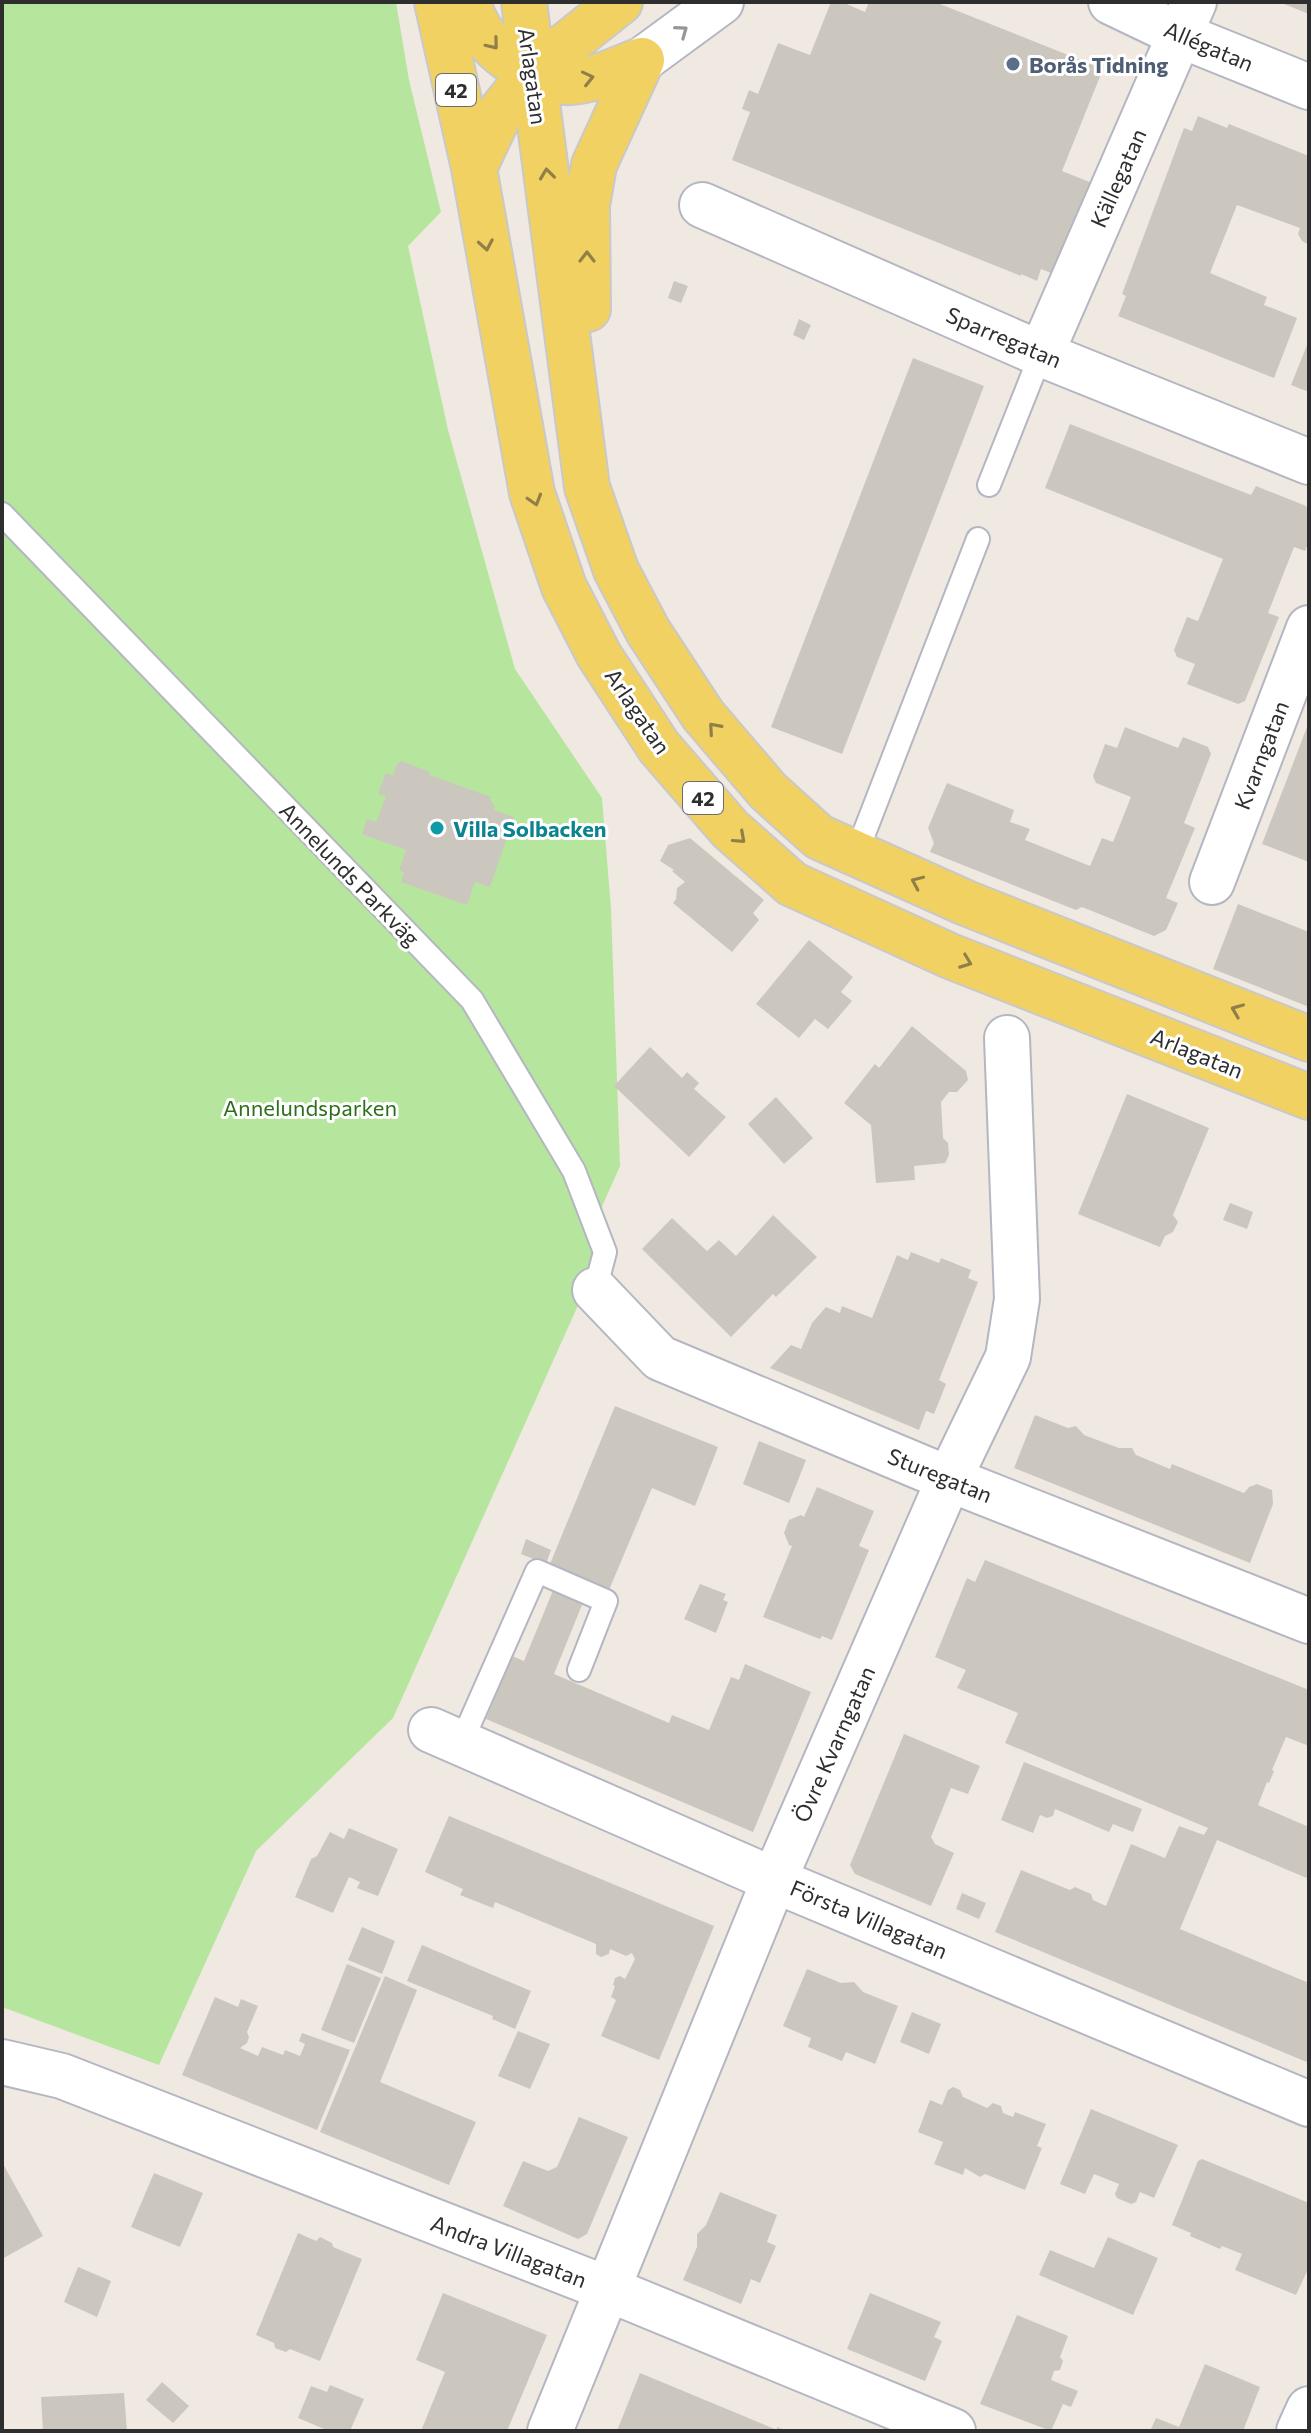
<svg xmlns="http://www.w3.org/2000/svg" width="1311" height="2433" font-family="Commissioner,sans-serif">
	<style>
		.green { fill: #b6e59e }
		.building { fill: #cbc7bf }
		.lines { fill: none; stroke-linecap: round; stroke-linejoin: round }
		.service-casing { stroke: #b4b7c1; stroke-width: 26 }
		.minor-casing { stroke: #b4b7c1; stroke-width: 48 }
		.tertiary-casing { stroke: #b4b7c1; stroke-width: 48 }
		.primary-casing { stroke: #c9c9c9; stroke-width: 48 }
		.service { stroke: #fff; stroke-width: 22 }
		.minor { stroke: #fff; stroke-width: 44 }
		.tertiary { stroke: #fff; stroke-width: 44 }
		.primary { stroke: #f2d163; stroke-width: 44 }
		.oneway { stroke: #969696 }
		.oneway2 { stroke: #908048 }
		.service-dot { fill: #5c6f8a; stroke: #fff; stroke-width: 3 }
		.culture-dot { fill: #0f9aa8; stroke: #fff; stroke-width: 3 }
		.labels { text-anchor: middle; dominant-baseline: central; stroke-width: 6; stroke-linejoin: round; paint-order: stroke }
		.shield { fill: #fff; stroke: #6d6d6d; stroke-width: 2 }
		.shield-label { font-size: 20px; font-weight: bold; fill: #2e2e2e }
		.street-label { font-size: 22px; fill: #2e2e2e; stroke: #fff }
		.service-label { font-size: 22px; font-weight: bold; fill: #4e5e75; stroke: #fff; text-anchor: start }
		.culture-label { font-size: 22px; font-weight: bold; fill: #0d838f; stroke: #fff; text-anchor: start }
		.park-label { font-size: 22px; fill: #2c6e1b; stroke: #fff }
	</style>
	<rect width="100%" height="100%" fill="#efe9e1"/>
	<path class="green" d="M 2,2 L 396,2 L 409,80 L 441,212 L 408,246 L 448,430 L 515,669 L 602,798 L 611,909 L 620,1166 L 588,1238 L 597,1263 L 393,1718 L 256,1851 L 159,2065 L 2,2007 Z"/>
	<path class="building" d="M 831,2 L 842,2 L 865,12 L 869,2 L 935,2 L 1103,69 L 1062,171 L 1097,185 L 1061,277 L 1041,269 L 1037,281 L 1021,274 L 1021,276 L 732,160 L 750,112 L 742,109 L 749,90 L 758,94 L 778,43 L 810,55 Z
		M 1279,2 L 1309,2 L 1309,14 Z
		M 1198,116 L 1227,128 L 1229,124 L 1309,156 L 1309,245 L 1302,241 L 1298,234 L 1300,228 L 1237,205 L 1210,273 L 1267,297 L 1264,305 L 1297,318 L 1274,378 L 1118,316 L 1126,296 L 1122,294 L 1184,128 L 1192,131 Z
		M 674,281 L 688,286 L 681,303 L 668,298 Z
		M 799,319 L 811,325 L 804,340 L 793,335 Z
		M 1309,340 L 1309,392 L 1291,385 Z
		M 913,358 L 984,386 L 842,754 L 771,727 Z
		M 1070,424 L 1251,495 L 1256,486 L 1306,506 L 1309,513 L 1309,541 L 1305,551 L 1294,547 L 1268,613 L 1279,617 L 1245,701 L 1238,704 L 1187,684 L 1195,664 L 1177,657 L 1174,650 L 1187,617 L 1198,621 L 1223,559 L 1045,488 Z
		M 1309,722 L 1309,862 L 1262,844 Z
		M 1125,727 L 1178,748 L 1183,737 L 1208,747 L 1211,754 L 1184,823 L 1195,828 L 1166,898 L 1178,903 L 1166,930 L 1154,936 L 1082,907 L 1076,910 L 930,852 L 934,843 L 928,828 L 947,783 L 1014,810 L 1010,822 L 1030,829 L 1025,840 L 1090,866 L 1102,838 L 1113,842 L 1131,797 L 1096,783 L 1093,776 L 1105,744 L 1117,748 Z
		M 401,761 L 430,772 L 429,775 L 491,797 L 490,800 L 495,806 L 494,810 L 514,817 L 490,887 L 475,882 L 467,905 L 401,882 L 404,873 L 399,870 L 406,850 L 362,834 L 367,819 L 376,822 L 386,796 L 378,794 L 386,773 L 393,775 L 397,764 Z
		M 690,838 L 764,900 L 753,913 L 759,920 L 732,952 L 673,903 L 676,899 L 677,888 L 685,882 L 672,871 L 674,870 L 660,861 L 668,845 Z
		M 1238,904 L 1309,932 L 1309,1007 L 1213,969 Z
		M 809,940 L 853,977 L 841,992 L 852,1001 L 828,1029 L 815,1019 L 799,1038 L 756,1004 Z
		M 912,1026 L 966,1071 L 968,1080 L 957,1092 L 949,1092 L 941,1102 L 943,1138 L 948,1143 L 949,1155 L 945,1163 L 914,1166 L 915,1180 L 876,1183 L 871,1125 L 844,1103 L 875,1064 L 879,1068 Z
		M 650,1047 L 682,1078 L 687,1072 L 699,1083 L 694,1089 L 726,1117 L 689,1157 L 614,1086 Z
		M 1127,1094 L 1209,1128 L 1173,1215 L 1178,1222 L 1173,1232 L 1165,1236 L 1160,1247 L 1078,1214 Z
		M 776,1097 L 813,1138 L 784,1164 L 748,1124 Z
		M 1230,1203 L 1253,1212 L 1247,1229 L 1223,1220 Z
		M 773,1215 L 817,1257 L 776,1297 L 773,1294 L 731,1337 L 642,1249 L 672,1218 L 707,1251 L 719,1240 L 736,1256 Z
		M 911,1252 L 939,1263 L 941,1258 L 971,1270 L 968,1278 L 978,1282 L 939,1380 L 946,1384 L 934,1414 L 926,1411 L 919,1430 L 770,1368 L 791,1345 L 801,1349 L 812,1323 L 826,1307 L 840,1313 L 842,1306 L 872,1318 L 897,1255 L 908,1260 Z
		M 615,1406 L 718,1447 L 695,1506 L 652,1488 L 609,1590 L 550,1564 Z
		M 1035,1415 L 1068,1428 L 1076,1426 L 1084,1435 L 1119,1448 L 1132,1448 L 1136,1455 L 1170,1469 L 1172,1464 L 1244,1493 L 1249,1487 L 1257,1484 L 1272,1490 L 1273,1504 L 1250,1563 L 1014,1468 Z
		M 759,1441 L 806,1460 L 789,1503 L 743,1484 Z
		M 817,1487 L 874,1511 L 859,1546 L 869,1550 L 832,1640 L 822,1636 L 820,1639 L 763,1617 L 792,1546 L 789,1545 L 784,1533 L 789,1520 L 801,1515 L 804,1517 Z
		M 526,1539 L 551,1550 L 546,1564 L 521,1554 Z
		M 985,1560 L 1309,1690 L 1309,1746 L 1286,1737 L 1272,1770 L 1274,1771 L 1269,1783 L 1267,1782 L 1258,1805 L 1309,1827 L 1309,1879 L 1217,1840 L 1180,1929 L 1309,1983 L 1309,2063 L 995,1932 L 1021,1870 L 1070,1890 L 1075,1887 L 1091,1894 L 1093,1900 L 1106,1906 L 1131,1844 L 1165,1858 L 1179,1826 L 1204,1835 L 1208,1828 L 1005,1743 L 1018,1713 L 957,1688 L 966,1670 L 935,1657 L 967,1578 L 975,1582 Z
		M 700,1584 L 726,1594 L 723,1600 L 728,1602 L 716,1633 L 684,1619 Z
		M 554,1588 L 581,1599 L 582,1605 L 554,1674 L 669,1723 L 672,1715 L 709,1730 L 731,1677 L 739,1680 L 745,1664 L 811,1692 L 753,1832 L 486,1719 L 512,1656 L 524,1661 Z
		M 904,1734 L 980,1766 L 968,1794 L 951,1788 L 931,1837 L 935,1844 L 954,1853 L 931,1906 L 855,1874 L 850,1865 Z
		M 1024,1762 L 1142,1809 L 1133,1832 L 1113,1824 L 1109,1832 L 1055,1809 L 1053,1816 L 1047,1818 L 1040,1815 L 1033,1833 L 1001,1820 Z
		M 449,1816 L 714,1926 L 659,2060 L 601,2036 L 616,2000 L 611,1997 L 615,1986 L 613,1985 L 615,1978 L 620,1976 L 625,1979 L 635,1959 L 632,1953 L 626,1956 L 610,1949 L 609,1954 L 601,1957 L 596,1954 L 596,1944 L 495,1902 L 493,1908 L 460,1895 L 463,1889 L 425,1872 Z
		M 349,1828 L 398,1849 L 378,1896 L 357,1888 L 360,1882 L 349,1877 L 333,1913 L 295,1897 L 311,1859 L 317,1856 L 330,1832 L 344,1839 Z
		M 962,1893 L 986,1903 L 979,1919 L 956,1909 Z
		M 362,1927 L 395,1941 L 382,1974 L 348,1960 Z
		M 422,1945 L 531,1991 L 515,2029 L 492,2019 L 493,2016 L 407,1981 Z
		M 347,1964 L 381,1978 L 354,2043 L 321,2030 Z
		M 807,1969 L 841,1983 L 854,1982 L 863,1992 L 898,2006 L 875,2064 L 846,2052 L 842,2061 L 808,2047 L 811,2038 L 783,2026 Z
		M 385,1976 L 417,1990 L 380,2082 L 476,2122 L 449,2185 L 320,2132 Z
		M 215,1997 L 238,2007 L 241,1999 L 258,2006 L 247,2032 L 249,2037 L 247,2043 L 240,2048 L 258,2056 L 262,2047 L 283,2055 L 285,2050 L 300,2056 L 305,2044 L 299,2041 L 302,2033 L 350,2050 L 317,2130 L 182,2075 Z
		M 912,2012 L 941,2024 L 929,2054 L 900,2042 Z
		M 518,2031 L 550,2044 L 530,2089 L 498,2076 Z
		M 953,2087 L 960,2090 L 963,2097 L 987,2108 L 993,2103 L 1001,2106 L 1003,2113 L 1013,2117 L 1015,2112 L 1046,2124 L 1037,2146 L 1042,2148 L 1025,2190 L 985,2174 L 980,2177 L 965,2168 L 963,2175 L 934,2164 L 943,2142 L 918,2132 L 930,2100 L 942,2105 L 948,2090 Z
		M 1091,2109 L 1178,2145 L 1154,2198 L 1140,2192 L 1136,2202 L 1131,2204 L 1117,2198 L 1115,2194 L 1119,2184 L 1094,2174 L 1085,2194 L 1060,2184 Z
		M 579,2117 L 628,2137 L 587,2234 L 578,2239 L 503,2206 L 523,2161 L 548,2171 L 557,2167 Z
		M 1202,2159 L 1309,2203 L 1309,2267 L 1296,2295 L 1235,2270 L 1242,2254 L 1222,2246 L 1220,2249 L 1190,2236 L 1191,2233 L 1172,2225 L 1198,2161 Z
		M 2,2162 L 43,2236 L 2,2259 Z
		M 154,2173 L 203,2193 L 180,2247 L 131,2227 Z
		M 720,2192 L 777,2215 L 767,2242 L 776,2246 L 760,2283 L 751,2279 L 741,2304 L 683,2280 L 697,2247 L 697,2234 L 706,2225 Z
		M 298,2233 L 316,2241 L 320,2237 L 332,2243 L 333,2247 L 362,2259 L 320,2361 L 290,2349 L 286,2352 L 275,2348 L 274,2343 L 256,2335 Z
		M 1108,2237 L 1158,2258 L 1133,2315 L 1039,2275 L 1050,2250 L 1094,2268 Z
		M 78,2267 L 111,2281 L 97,2317 L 64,2302 Z
		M 443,2293 L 547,2335 L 507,2431 L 421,2431 L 445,2372 L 416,2360 Z
		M 870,2293 L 941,2322 L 934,2337 L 942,2341 L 925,2381 L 847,2349 Z
		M 1017,2315 L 1068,2336 L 1060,2357 L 1063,2361 L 1060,2370 L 1054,2371 L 1051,2380 L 1078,2391 L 1071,2407 L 1063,2404 L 1051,2431 L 980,2404 Z
		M 1205,2364 L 1260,2387 L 1243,2431 L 1150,2431 L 1156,2418 L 1179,2427 Z
		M 640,2373 L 777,2430 L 777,2427 L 787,2431 L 617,2431 Z
		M 162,2382 L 189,2406 L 173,2423 L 146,2400 Z
		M 330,2385 L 364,2399 L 350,2431 L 329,2431 L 298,2418 L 311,2386 L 327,2392 Z
		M 124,2393 L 127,2431 L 43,2431 L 41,2397 Z"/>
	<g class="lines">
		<defs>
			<path id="service" d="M 989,485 L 1041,354
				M 2,514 L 472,1000 L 574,1171 L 605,1252 L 595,1290
				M 856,854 L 978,539
				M 461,1743 L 537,1571 L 606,1601 L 579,1670"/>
			<path id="minor" d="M 702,205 L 1041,354 L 1309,462
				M 1041,354 L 1194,2
				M 1212,882 L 1309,628
				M 595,1290 L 660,1358 L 949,1479 L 1309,1621
				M 431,1730 L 774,1880 L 1309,2104
				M 2,2062 L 62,2076 L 608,2289 L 953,2431
				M 550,2431 L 774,1880 L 949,1479 L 1008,1357 L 1017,1299 L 1007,1038"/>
			<path id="tertiary" d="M 1111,2 L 1180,35 L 1309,87
				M 642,60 L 721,2
				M 1299,2431 L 1309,2409"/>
			<path id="primary" d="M 437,2 L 474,168 L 532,493 L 564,587 L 599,655 L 659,747 L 730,829 L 792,884 L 950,956 L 1309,1097
				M 468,2 C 478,40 509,66 546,76 C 553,79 562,83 570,82 C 595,81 619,68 642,60
				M 524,2 L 587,487 L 616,570 L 648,631 L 703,715 L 768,791 L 819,837 L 966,903 L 1309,1039
				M 474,168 L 501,111 L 532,72 L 620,2
				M 588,309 L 587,205 L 594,165 L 642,60"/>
		</defs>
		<use href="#service" class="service-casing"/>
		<use href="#minor" class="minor-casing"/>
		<use href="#tertiary" class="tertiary-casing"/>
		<use href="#primary" class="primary-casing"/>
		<use href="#service" class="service"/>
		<use href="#minor" class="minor"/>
		<use href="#tertiary" class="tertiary"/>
		<use href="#primary" class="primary"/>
	</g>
	<defs><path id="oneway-chevron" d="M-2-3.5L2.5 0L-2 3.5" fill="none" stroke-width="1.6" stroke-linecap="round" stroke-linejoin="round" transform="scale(2)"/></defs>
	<use class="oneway" href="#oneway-chevron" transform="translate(682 31) rotate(-36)"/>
	<g class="oneway2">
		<use href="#oneway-chevron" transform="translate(493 44) rotate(51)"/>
		<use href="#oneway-chevron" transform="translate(588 78) rotate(-13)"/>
		<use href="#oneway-chevron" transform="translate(547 174) rotate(-97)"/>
		<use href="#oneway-chevron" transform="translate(486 245) rotate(80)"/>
		<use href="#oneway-chevron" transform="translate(587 257) rotate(-90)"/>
		<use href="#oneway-chevron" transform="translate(535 500) rotate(73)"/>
		<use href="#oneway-chevron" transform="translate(714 728) rotate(-131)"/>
		<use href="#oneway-chevron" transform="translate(740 838) rotate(42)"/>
		<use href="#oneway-chevron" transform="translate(917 882) rotate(-156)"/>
		<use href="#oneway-chevron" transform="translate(966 962) rotate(21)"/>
		<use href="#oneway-chevron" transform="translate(1237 1010) rotate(-158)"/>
	</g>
	<circle class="service-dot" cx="1013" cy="64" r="8"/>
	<circle class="culture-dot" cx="437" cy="828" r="8"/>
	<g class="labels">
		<g class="shield">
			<rect x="436" y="74" width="40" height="32" rx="6"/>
			<rect x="683" y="782" width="40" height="32" rx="6"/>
		</g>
		<g class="shield-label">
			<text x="456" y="90">42</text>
			<text x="703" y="798">42</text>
		</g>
		<g class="street-label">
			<text transform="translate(1209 46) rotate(23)">Allégatan</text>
			<text transform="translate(533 76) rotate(82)">Arlagatan</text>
			<text transform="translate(1118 178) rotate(-66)">Källegatan</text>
			<text transform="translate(1004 337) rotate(23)">Sparregatan</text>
			<text transform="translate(638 711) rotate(56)">Arlagatan</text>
			<text transform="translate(1261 755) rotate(-69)">Kvarngatan</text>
			<text transform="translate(350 874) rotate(46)">Annelunds Parkväg</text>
			<text transform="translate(1197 1053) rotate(22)">Arlagatan</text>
			<text transform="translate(940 1475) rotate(22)">Sturegatan</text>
			<text transform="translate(834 1744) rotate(-66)">Övre Kvarngatan</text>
			<text transform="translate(869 1919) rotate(23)">Första Villagatan</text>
			<text transform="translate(509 2251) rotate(21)">Andra Villagatan</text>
		</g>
		<g class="service-label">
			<text x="1029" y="64">Borås Tidning</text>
		</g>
		<g class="culture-label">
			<text x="453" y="828">Villa Solbacken</text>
		</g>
		<g class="park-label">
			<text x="310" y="1107">Annelundsparken</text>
		</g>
	</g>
	<rect width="1311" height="2433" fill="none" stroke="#2e2e2e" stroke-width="8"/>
</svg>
